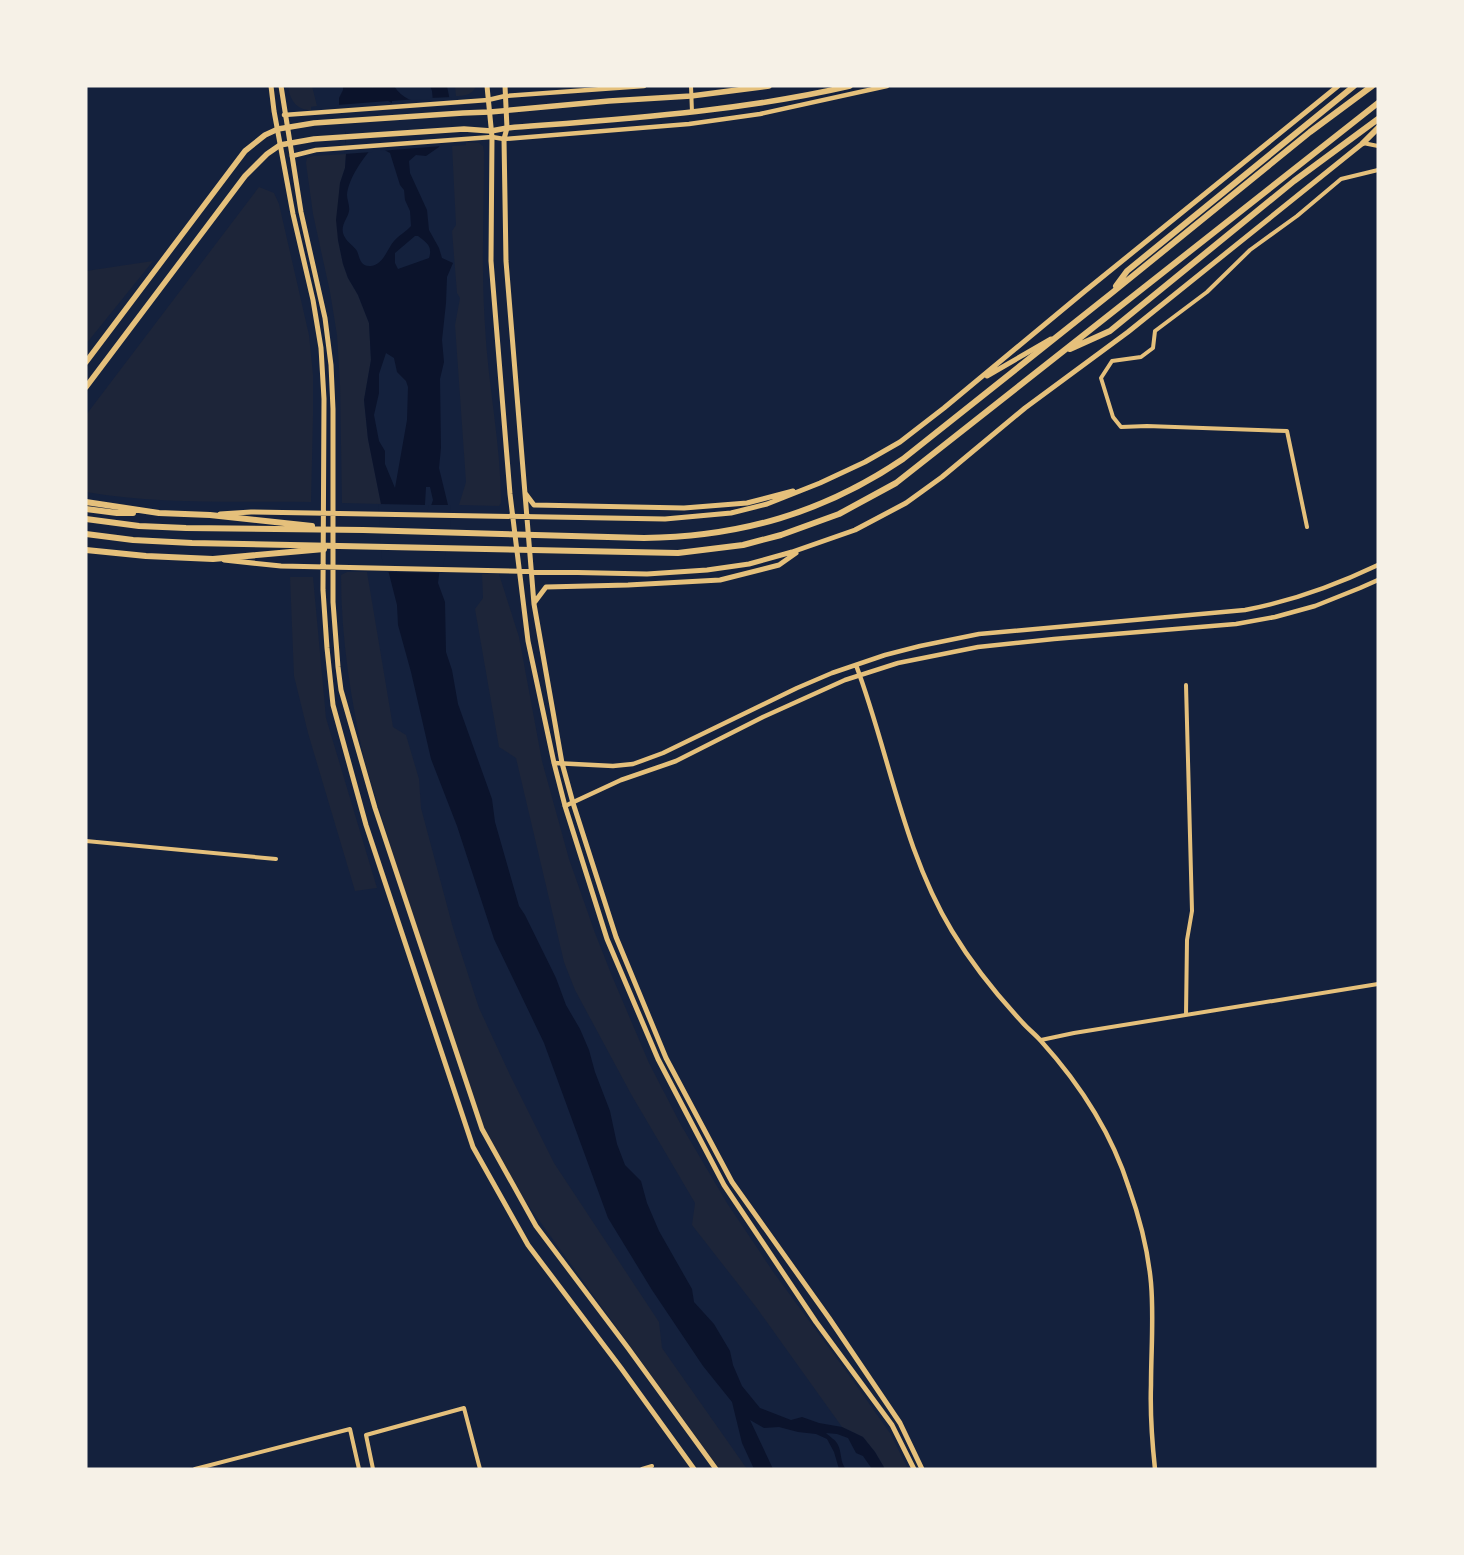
<svg xmlns="http://www.w3.org/2000/svg" width="1464" height="1555" font-family="Ubuntu,sans-serif">
	<style>
		.green { fill: #1d2539 }
		.water { fill: #0b132b; fill-rule: evenodd }
		.pier { fill: #14213d }
		.lines { fill: none; stroke-linecap: round; stroke-linejoin: round }
		.minor { stroke: #e5c07b; stroke-width: 4 }
		.tertiary { stroke: #e5c07b; stroke-width: 4.5 }
		.secondary { stroke: #e5c07b; stroke-width: 5 }
		.primary { stroke: #e5c07b; stroke-width: 5.5 }
		.trunk { stroke: #e5c07b; stroke-width: 6 }
		.motorway { stroke: #e5c07b; stroke-width: 6 }
	</style>
	<rect width="100%" height="100%" fill="#14213d"/>
	<path class="green" d="M 288,86 L 312,86 L 317,106 L 311,107 L 311,110 C 296,110 290,100 288,86 Z
		M 455,86 L 476,86 C 473,95 464,96 456,96 Z
		M 466,142 L 479,143 L 483,146 L 484,152 C 484,210 481,268 485,326 C 488,386 501,444 501,503 L 499,506 L 459,505 L 466,482 L 455,325 L 460,298 L 457,293 L 452,231 L 456,225 L 452,146 L 466,145 Z
		M 346,154 L 345,168 L 340,183 L 338,240 L 343,264 L 348,278 L 358,295 L 369,323 L 371,360 L 364,400 L 368,439 L 381,504 L 342,503 L 340,385 L 337,335 L 330,292 L 313,214 L 306,163 L 307,158 L 313,156 Z
		M 259,187 L 274,193 L 279,204 L 309,335 L 313,375 L 313,416 L 311,502 C 237,501 160,505 86,492 L 86,415 Z
		M 153,261 L 86,344 L 86,271 Z
		M 347,572 L 367,572 L 393,727 L 406,735 L 419,779 L 421,808 L 453,928 L 479,1008 L 510,1075 L 554,1163 L 659,1322 L 662,1348 L 747,1469 L 719,1469 L 520,1194 L 480,1125 L 466,1090 L 365,763 C 351,701 341,639 341,575 Z
		M 482,574 L 499,574 L 519,637 L 542,761 L 569,859 L 595,933 L 612,976 L 649,1063 L 681,1125 L 727,1203 L 774,1273 L 849,1375 L 890,1433 L 908,1469 L 885,1469 L 875,1452 L 863,1437 L 842,1427 L 756,1307 L 692,1225 L 695,1203 L 631,1094 L 575,990 L 564,962 L 516,758 L 499,747 L 475,609 L 483,598 Z
		M 290,577 L 313,577 L 326,718 L 377,888 L 355,891 L 308,733 L 294,676 Z"/>
	<path class="water" d="M 343,86 L 372,86 L 373,88 L 373,86 L 394,86 C 404,101 416,103 433,102 L 432,91 L 430,86 L 447,86 L 450,101 L 439,147 L 426,156 L 416,155 L 409,161 L 410,173 L 427,210 L 429,230 L 439,248 L 442,258 L 453,263 L 447,277 L 446,303 L 442,340 L 444,362 L 440,379 L 441,448 L 439,468 L 448,505 L 438,583 L 445,602 L 446,652 L 452,670 L 458,704 L 492,799 L 495,822 L 519,906 L 525,915 L 556,978 L 566,1005 L 580,1029 L 589,1050 L 595,1072 L 610,1111 L 617,1144 L 625,1165 L 641,1181 L 647,1203 L 659,1231 L 692,1289 L 694,1302 L 714,1324 L 730,1351 L 733,1365 L 742,1386 L 760,1408 L 791,1420 L 802,1417 L 819,1423 L 842,1427 L 863,1437 L 875,1452 L 885,1469 L 872,1469 L 863,1456 L 856,1453 L 848,1438 L 837,1434 L 826,1433 C 830,1437 836,1440 838,1445 C 842,1453 840,1463 846,1469 L 839,1469 L 834,1452 L 827,1439 L 816,1434 L 798,1432 L 779,1427 L 764,1428 L 750,1420 L 773,1469 L 754,1469 L 742,1443 L 732,1402 L 703,1366 L 652,1290 L 608,1218 L 544,1043 L 494,939 L 457,826 L 431,759 L 411,672 L 398,625 L 397,605 L 385,558 L 381,504 L 368,439 L 364,400 L 371,360 L 369,323 L 358,295 L 348,278 L 343,264 L 338,240 L 336,220 L 340,183 L 345,168 L 346,154 L 345,120 L 339,105 L 339,98 L 343,90 ZM 375,145 L 390,153 L 400,185 L 404,190 L 405,200 L 410,211 L 411,226 C 406,232 399,235 394,241 C 387,249 384,264 371,266 C 360,267 360,258 357,251 C 353,245 345,241 343,233 C 341,224 348,218 349,211 C 350,206 347,200 347,195 C 348,179 364,156 375,145 ZM 415,236 L 418,236 C 426,242 433,246 429,258 L 398,269 L 395,263 L 395,253 ZM 386,353 L 394,358 L 397,372 L 406,381 L 408,387 L 407,420 L 395,488 L 385,464 L 385,451 L 379,441 L 374,415 L 379,393 L 379,374 ZM 426,487 L 430,487 L 433,500 L 426,521 L 424,521 Z"/>
	<path class="pier" d="M 452,97 L 451,127 L 446,142 L 442,146 L 380,151 L 375,148 L 372,152 L 344,154 L 346,137 L 343,120 L 337,105 L 388,101 L 392,103 L 392,101 L 417,99 L 430,100 L 430,98 Z
		M 378,504 L 427,505 L 427,512 L 429,505 L 451,505 L 450,528 L 442,573 L 386,572 L 382,559 Z"/>
	<g class="lines">
		<path class="minor" d="M 691,86 L 692,112
			M 1363,143 L 1378,146
			M 1307,527 L 1287,431 L 1147,426 L 1121,427 L 1113,417 L 1101,378 L 1112,361 L 1141,357 L 1153,348 L 1155,331 L 1207,292 L 1250,250 L 1297,216 L 1341,179 L 1378,170
			M 86,841 L 276,859
			M 1186,1015 L 1187,940 L 1192,911 L 1186,685
			M 1041,1040 L 1074,1033 L 1378,984
			M 195,1469 L 350,1429 L 359,1469
			M 373,1469 L 366,1435 L 464,1408 L 480,1469
			M 642,1469 L 652,1466"/>
		<path class="tertiary" d="M 284,115 L 488,100 L 505,96 L 644,86
			M 292,156 L 316,150 L 492,137 L 504,139 L 689,124 L 760,114 L 887,86
			M 856,665 C 889,753 903,850 952,931 C 972,964 996,994 1022,1022 C 1028,1029 1035,1034 1041,1041 C 1079,1083 1112,1134 1129,1188 C 1140,1219 1148,1250 1151,1283 C 1154,1317 1151,1351 1151,1385 C 1150,1413 1152,1441 1155,1469
			M 554,763 L 613,766 L 633,764 L 663,753 L 797,688 L 832,673 L 885,655 L 920,646 L 979,634 L 1245,610 C 1293,601 1334,586 1378,565
			M 565,806 L 621,780 L 676,761 L 763,717 L 845,680 L 898,663 L 978,647 L 1054,639 L 1236,624 L 1275,617 L 1315,606 L 1360,588 L 1378,580"/>
		<path class="secondary" d="M 271,86 L 274,111 L 293,214 L 313,300 L 321,348 L 324,399 L 323,590 L 327,648 L 333,705 L 366,825 L 473,1147 L 528,1245 L 621,1368 L 694,1469
			M 281,86 L 301,212 L 325,318 L 331,365 L 333,409 L 333,602 L 338,667 L 341,690 L 375,808 L 482,1129 L 536,1226 L 628,1348 L 716,1469
			M 487,86 L 492,137 L 491,261 L 510,494 L 528,641 L 554,763 L 565,806 L 607,939 L 658,1059 L 724,1185 L 816,1322 L 892,1425 L 914,1469
			M 505,86 L 507,128 L 504,139 L 506,261 L 534,604 L 562,763 L 573,803 L 616,937 L 666,1058 L 732,1182 L 829,1318 L 900,1423 L 922,1469
			M 987,376 L 1051,339
			M 525,493 L 534,505 L 684,508 L 747,503 L 793,491
			M 220,514 L 251,512 L 665,519 L 731,513 L 767,504 L 820,483 L 865,462 L 900,442 L 944,408 L 1085,291 L 1338,86
			M 224,560 L 281,566 L 647,574 L 707,570 L 749,564 L 792,552 L 855,530 L 906,503 L 942,477 L 1025,408 L 1128,332 L 1363,143
			M 534,603 L 546,587 L 628,585 L 720,580 L 779,565 L 796,553"/>
		<path class="primary" d="M 86,362 L 245,151 L 265,135 L 278,129 L 314,123 L 463,113 L 490,112 L 609,101 L 691,96 L 769,86
			M 86,387 L 245,176 L 267,154 L 280,145 L 314,139 L 464,129 L 491,131 L 507,128 C 621,119 737,112 850,86"/>
		<path class="trunk" d="M 1116,286 L 1127,271 L 1354,86
			M 1070,349 L 1110,331 L 1294,181 L 1378,119
			M 86,502 L 159,513 L 210,515 L 312,526
			M 86,509 L 117,513 L 133,513
			M 86,519 L 139,526 L 186,528 L 363,530 L 644,538 C 740,537 823,513 903,459 L 1113,292 L 1310,132 L 1372,86
			M 86,534 L 133,540 L 192,543 L 678,553 L 743,545 L 781,535 L 839,514 L 896,483 L 1378,103
			M 86,550 L 146,556 L 213,559 L 324,549"/>
		<path class="motorway" d="M 1363,143 L 1378,128"/>
	</g>
	<rect width="1464" height="1555" fill="none" stroke="#f6f1e7" stroke-width="175"/>
</svg>
